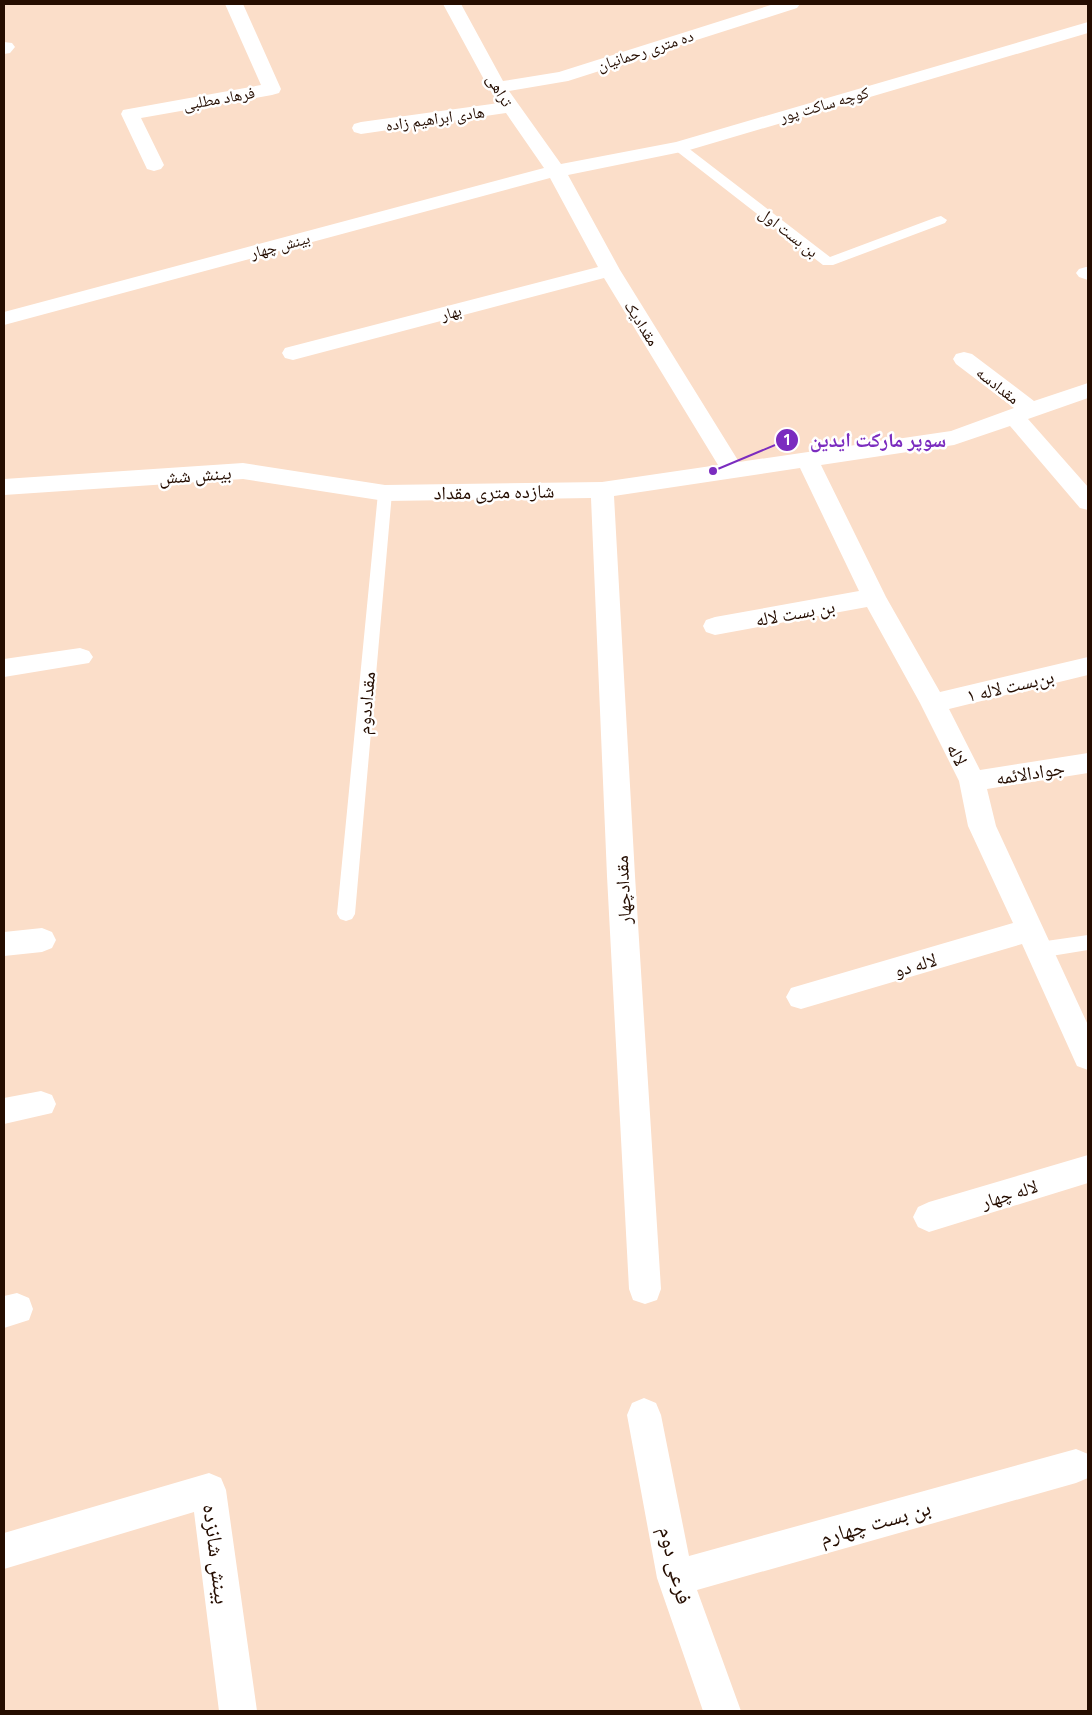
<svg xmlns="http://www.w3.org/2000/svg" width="1092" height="1715" font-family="'Titillium Web','Noto Naskh Arabic',sans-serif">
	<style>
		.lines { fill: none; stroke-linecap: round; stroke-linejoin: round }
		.lane { fill: #fff; fill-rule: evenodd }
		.street { fill: #fff; fill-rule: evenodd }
		.labels { text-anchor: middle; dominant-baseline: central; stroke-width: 5; stroke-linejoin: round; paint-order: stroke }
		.far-street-label { font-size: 16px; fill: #250d00; stroke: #fff }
		.street-label { font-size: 19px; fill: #250d00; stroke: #fff }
		.near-street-label { font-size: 22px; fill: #250d00; stroke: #fff }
		.leader { fill: none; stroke: #7b2cbf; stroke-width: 2 }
		.callout-dot { fill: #7b2cbf; stroke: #fff; stroke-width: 2 }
		.mark-label { font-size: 15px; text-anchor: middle; font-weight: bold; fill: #fff }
		.callout-label { font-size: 20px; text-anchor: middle; font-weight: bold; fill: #7b2cbf; stroke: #fff; stroke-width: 5; stroke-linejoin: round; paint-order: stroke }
	</style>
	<rect width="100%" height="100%" fill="#fbdec9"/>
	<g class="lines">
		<path class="lane" d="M 679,143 L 683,144 L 830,257 L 937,217 L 941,216 L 947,220 L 945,223 L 833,265 L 823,265 L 675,150 L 673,147 L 675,144 Z
			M 385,488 L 390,489 L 392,493 L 355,914 L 352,919 L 346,921 L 340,919 L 337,914 L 378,493 L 380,489 Z
			M 1088,935 L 1088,950 L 1039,958 L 1033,955 L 1030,950 L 1033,945 L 1039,942 Z"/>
		<path class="street" d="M 225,4 L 243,4 L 281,89 L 279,93 L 272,95 L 141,118 L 164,165 L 161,169 L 154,171 L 147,169 L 121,114 L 123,110 L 261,85 Z
			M 443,4 L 461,4 L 503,81 L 559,72 L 774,4 L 800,4 L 797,8 L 568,81 L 509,91 L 561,164 L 676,142 L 1088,22 L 1088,33 L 686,151 L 568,175 L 620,270 L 739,462 L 951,431 L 1014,408 L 956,364 L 953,359 L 956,354 L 964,352 L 972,354 L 1034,401 L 1088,383 L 1088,398 L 1028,419 L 1088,487 L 1088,510 L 1080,508 L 1010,426 L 954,445 L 821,465 L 886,597 L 940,692 L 1088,657 L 1088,675 L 949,709 L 980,770 L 1088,753 L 1088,773 L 987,789 L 996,826 L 1088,1025 L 1088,1070 L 1077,1066 L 1022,944 L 801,1009 L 791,1006 L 786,997 L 791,988 L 1013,923 L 968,826 L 959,781 L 920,703 L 867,607 L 715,635 L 706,632 L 703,626 L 706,620 L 715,617 L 859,591 L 800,468 L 614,496 L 635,876 L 661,1289 L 657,1300 L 645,1304 L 633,1300 L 629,1289 L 607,876 L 591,498 L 385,501 L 243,479 L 4,495 L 4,479 L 243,463 L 385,485 L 602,482 L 718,465 L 604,278 L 293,360 L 285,358 L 282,353 L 285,348 L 598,267 L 550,178 L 4,325 L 4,312 L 544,168 L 506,113 L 361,134 L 354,132 L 352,128 L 354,124 L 361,122 L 499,103 L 488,87 Z
			M 4,42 L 12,43 L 15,47 L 10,53 L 4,54 Z
			M 1086,267 L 1088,267 L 1088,280 L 1079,277 L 1076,273 L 1079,269 Z
			M 80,648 L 89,651 L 93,657 L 89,663 L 4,677 L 4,659 Z
			M 42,928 L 52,932 L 56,940 L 52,948 L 42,952 L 4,956 L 4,932 Z
			M 41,1091 L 52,1095 L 56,1104 L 52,1113 L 4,1124 L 4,1098 Z
			M 1088,1155 L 1088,1183 L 929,1232 L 918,1227 L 913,1217 L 918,1207 L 929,1202 Z
			M 17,1293 L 29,1298 L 33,1309 L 29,1320 L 4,1328 L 4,1296 Z
			M 644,1398 L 656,1403 L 661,1415 L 689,1556 L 1076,1449 L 1088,1454 L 1088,1478 L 1076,1483 L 697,1590 L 741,1711 L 703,1711 L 657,1578 L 627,1415 L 632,1403 Z
			M 209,1473 L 221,1478 L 226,1490 L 257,1711 L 219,1711 L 194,1512 L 4,1569 L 4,1533 Z"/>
	</g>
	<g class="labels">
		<g class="far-street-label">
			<text transform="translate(645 50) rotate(-18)">ده متری رحمانیان</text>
			<text transform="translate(500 90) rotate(59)">تراهی</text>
			<text transform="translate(219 98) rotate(-10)">فرهاد مطلبی</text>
			<text transform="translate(824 104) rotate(-16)">کوچه ساکت پور</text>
			<text transform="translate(435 118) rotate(-8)">هادی ابراهیم زاده</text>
			<text transform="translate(789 232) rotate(38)">بن بست اول</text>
			<text transform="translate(280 245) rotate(-15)">بینش چهار</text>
			<text transform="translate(451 312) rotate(-15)">بهار</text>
			<text transform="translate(642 323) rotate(58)">مقدادیک</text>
			<text transform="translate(998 385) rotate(38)">مقدادسه</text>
		</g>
		<g class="street-label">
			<text transform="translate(195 474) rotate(-4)">بینش شش</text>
			<text transform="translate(494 491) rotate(-1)">شازده متری مقداد</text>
			<text transform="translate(795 612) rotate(-10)">بن بست لاله</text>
			<text transform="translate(1010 685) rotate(-13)">بن‌بست لاله ۱</text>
			<text transform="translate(365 703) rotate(-85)">مقداددوم</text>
			<text transform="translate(958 754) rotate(63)">لاله</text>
			<text transform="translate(1030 772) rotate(-9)">جوادالائمه</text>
			<text transform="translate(622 890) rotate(-93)">مقدادچهار</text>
			<text transform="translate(915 964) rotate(-16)">لاله دو</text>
			<text transform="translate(1009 1193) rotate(-17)">لاله چهار</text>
		</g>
		<g class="near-street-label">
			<text transform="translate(875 1522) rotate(-16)">بن بست چهارم</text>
			<text transform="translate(217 1554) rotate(83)">بینش شانزده</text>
			<text transform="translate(676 1565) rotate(76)">فرعی دوم</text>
		</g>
	</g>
	<path class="leader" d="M713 471L787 440"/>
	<g class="callout-dot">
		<circle cx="713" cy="471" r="5"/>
		<circle cx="787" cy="440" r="12"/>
	</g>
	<g class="mark-label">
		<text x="787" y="445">1</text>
	</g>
	<g class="callout-label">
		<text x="878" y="447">سوپر مارکت ایدین</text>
	</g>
	<rect width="1092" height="1715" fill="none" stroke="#250d00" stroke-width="10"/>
</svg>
